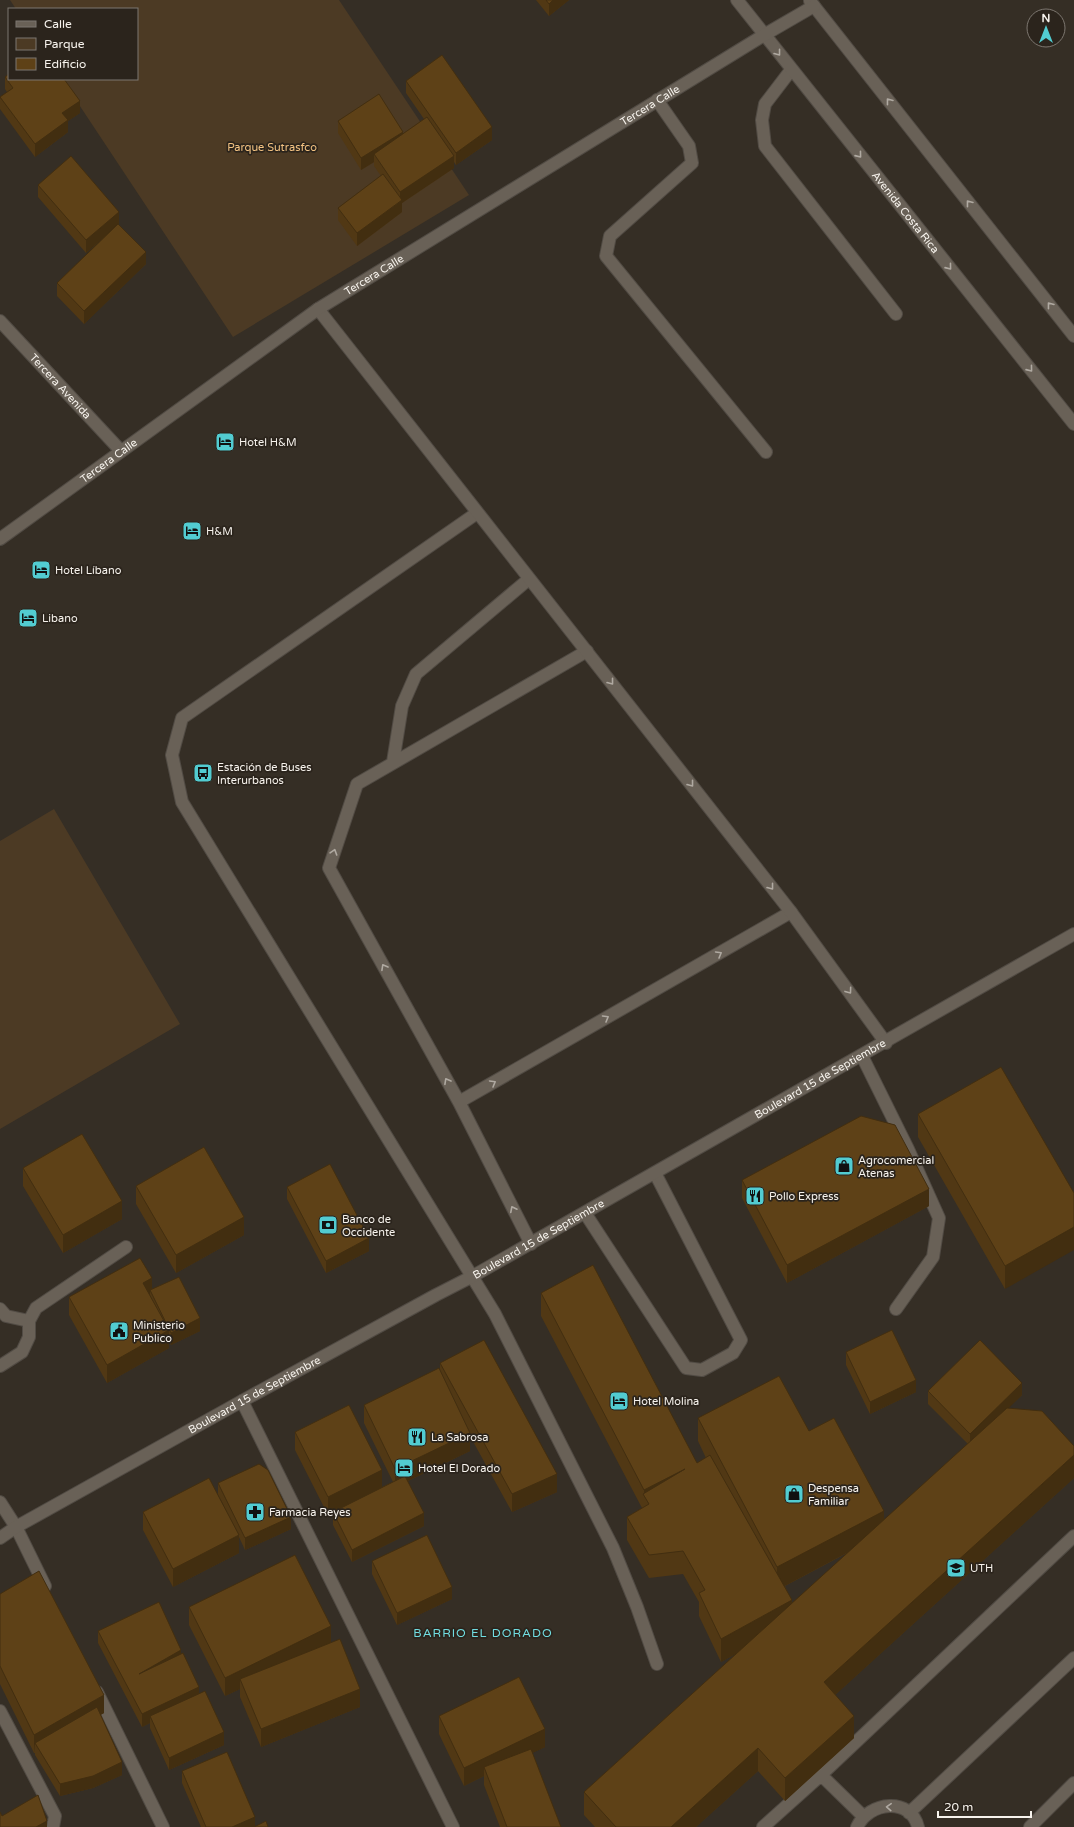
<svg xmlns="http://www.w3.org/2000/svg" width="1074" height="1827" font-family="'Varela Round',sans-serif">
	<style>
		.green { fill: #4c3a24 }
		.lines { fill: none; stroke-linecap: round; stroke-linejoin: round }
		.lane-casing { stroke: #514b44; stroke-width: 14 }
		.street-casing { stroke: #514b44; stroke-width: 14 }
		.secondary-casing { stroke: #514b44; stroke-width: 14 }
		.lane { stroke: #696157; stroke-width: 12 }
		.street { stroke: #696157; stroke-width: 12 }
		.secondary { stroke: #696157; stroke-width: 12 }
		.wall { fill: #513814; fill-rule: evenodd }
		.shaded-wall { fill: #422e10 }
		.building { fill: #5e4117; stroke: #422e10 }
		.oneway { stroke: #b0aaa2 }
		.labels { text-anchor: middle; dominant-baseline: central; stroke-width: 3.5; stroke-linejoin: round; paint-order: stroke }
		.street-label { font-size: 11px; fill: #f7f3ed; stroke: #2b241c }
		.park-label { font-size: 11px; fill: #f4c382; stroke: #2b241c }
		.poi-label { font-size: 11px; fill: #f7f3ed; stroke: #2b241c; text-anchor: start }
		.neighbourhood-label { font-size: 12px; letter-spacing: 1px; fill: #71dde1; stroke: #2b241c }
	</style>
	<rect width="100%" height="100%" fill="#352e25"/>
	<path class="green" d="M 10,0 L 339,0 L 469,195 L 233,337 L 62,79 L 137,79 L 137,9 L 16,9 Z
		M 54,809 L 180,1024 L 0,1129 L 0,841 Z"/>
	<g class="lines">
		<defs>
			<path id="lane" d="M 791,70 L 765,104 L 762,120 L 765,146 L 896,314
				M 657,100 L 689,146 L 692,163 L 610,236 L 606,256 L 766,452
				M 477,513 L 182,718 L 172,755 L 182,802 L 495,1314 L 613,1548 L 637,1607 L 657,1664
				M 393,762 L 402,706 L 416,674 L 529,579
				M 862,1056 L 908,1149 L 939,1218 L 933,1257 L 896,1309
				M 459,1102 L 791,912
				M 585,1213 L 686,1368 L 702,1370 L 733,1353 L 741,1340 L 655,1173
				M 531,1244 L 459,1102 L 329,868 L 357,784 L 587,651
				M 0,1309 L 6,1316 L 29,1321
				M 0,1366 L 22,1352 L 29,1337 L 29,1321 L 36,1308 L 126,1247
				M 0,1502 L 16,1527
				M 821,1775 L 863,1816
				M 909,1813 L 1074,1658
				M 763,1827 L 821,1775 L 1074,1536
				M 857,1827 C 869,1801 911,1797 918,1827
				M 1030,1827 L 1074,1783"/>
			<g id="street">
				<path id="s1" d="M 737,0 L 1074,424"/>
				<path d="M 810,1 L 1074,336"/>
				<path d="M 318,309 L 791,912 L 886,1043"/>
				<path id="s2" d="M 0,321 L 121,451"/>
				<path id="s3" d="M 0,539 L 318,309 L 764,35 L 814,6"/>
				<path d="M 242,1401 L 453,1827"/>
				<path d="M 16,1527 L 45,1586"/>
				<path d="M 97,1692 L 163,1827"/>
				<path d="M 0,1711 L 55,1816 L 53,1827"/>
			</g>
			<g id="secondary">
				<path id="s4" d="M 0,1538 L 16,1527 L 242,1401 L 436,1295 L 473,1276 L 1074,934"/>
			</g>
		</defs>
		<use href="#lane" class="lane-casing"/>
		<use href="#street" class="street-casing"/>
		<use href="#secondary" class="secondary-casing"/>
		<use href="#lane" class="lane"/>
		<use href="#street" class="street"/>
		<use href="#secondary" class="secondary"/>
	</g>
	<path class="wall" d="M 536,0 L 569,0 L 549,16 Z
		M 5,77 L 80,113 L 68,121 L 68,132 L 35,157 L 0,109 L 0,97 L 7,92 L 5,89 Z
		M 406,81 L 492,140 L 456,165 L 454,162 L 454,168 L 402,203 L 402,212 L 357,246 L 338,220 L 338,208 L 381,176 L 374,166 L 374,162 L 361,170 L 338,133 L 338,121 L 403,134 L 424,119 L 406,93 Z
		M 38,185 L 119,224 L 119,225 L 146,264 L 84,324 L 57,296 L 57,283 L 110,232 L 86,253 L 38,197 Z
		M 918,1114 L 1074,1193 L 1005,1289 L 918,1137 Z
		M 23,1168 L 122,1219 L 63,1253 L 23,1186 Z
		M 742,1180 L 929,1206 L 787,1283 L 742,1198 Z
		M 136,1186 L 244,1235 L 176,1273 L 136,1204 Z
		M 287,1187 L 369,1251 L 326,1273 L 287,1199 Z
		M 152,1289 L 200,1331 L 171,1345 L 169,1341 L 169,1348 L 107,1383 L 69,1315 L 69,1297 Z
		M 541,1293 L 697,1463 L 706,1458 L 698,1441 L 698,1418 L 809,1431 L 884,1520 L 968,1444 L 928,1404 L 928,1391 L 1022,1395 L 1008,1408 L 1074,1478 L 835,1695 L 854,1738 L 785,1801 L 758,1771 L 696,1827 L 595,1827 L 584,1815 L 584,1792 L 739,1652 L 721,1662 L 699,1616 L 699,1602 L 683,1574 L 649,1578 L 627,1540 L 627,1517 L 642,1508 L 541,1316 ZM 849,1552 L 792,1603 L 785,1586 Z
		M 846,1352 L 916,1392 L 870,1414 L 846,1365 Z
		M 440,1363 L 557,1492 L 512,1512 L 470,1436 L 470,1451 L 408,1481 L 424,1526 L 352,1562 L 333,1525 L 333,1512 L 328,1515 L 295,1450 L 295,1432 L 382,1487 L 393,1482 L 364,1423 L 364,1405 L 440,1371 Z
		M 218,1483 L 291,1529 L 245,1550 L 239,1537 L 239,1553 L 173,1587 L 143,1530 L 143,1512 L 224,1506 L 218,1495 Z
		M 372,1561 L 452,1599 L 397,1625 L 372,1574 Z
		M 0,1594 L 104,1713 L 100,1715 L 122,1775 L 93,1788 L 60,1796 L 35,1755 L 35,1753 L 34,1753 L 0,1684 Z
		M 189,1607 L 331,1642 L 360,1707 L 261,1747 L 240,1697 L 240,1689 L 225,1696 L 189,1625 Z
		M 98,1631 L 181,1653 L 199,1693 L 224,1745 L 169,1770 L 150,1728 L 150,1723 L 142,1727 L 98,1643 Z
		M 439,1716 L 545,1747 L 532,1753 L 561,1827 L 500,1827 L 484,1785 L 484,1776 L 464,1786 L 439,1734 Z
		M 182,1771 L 255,1826 L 268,1827 L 201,1827 L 182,1783 Z"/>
	<path class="shaded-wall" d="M 553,0 L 569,0 L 549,16 L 549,4 Z
		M 80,101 L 80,113 L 68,121 L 68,132 L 35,157 L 35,144 L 62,113 Z
		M 492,127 L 492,140 L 456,165 L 456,153 Z
		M 403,132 L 403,144 L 374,154 L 374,162 L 361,170 L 361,158 Z
		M 454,156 L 454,168 L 402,203 L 402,212 L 357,246 L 357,233 L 400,202 L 400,192 Z
		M 119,212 L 119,224 L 86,253 L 86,240 Z
		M 146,252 L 146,264 L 84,324 L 84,311 Z
		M 929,1189 L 929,1206 L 787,1283 L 787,1265 Z
		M 122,1201 L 122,1219 L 63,1253 L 63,1235 Z
		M 244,1217 L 244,1235 L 176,1273 L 176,1255 Z
		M 1074,1227 L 1074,1250 L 1005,1289 L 1005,1266 Z
		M 369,1238 L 369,1251 L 326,1273 L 326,1261 Z
		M 152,1278 L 152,1294 L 150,1290 L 150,1297 L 143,1283 Z
		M 200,1318 L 200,1331 L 171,1345 L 171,1333 Z
		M 169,1330 L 169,1348 L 107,1383 L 107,1365 Z
		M 916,1380 L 916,1392 L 870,1414 L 870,1402 Z
		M 1022,1383 L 1022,1395 L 970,1446 L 970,1434 Z
		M 470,1433 L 470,1451 L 395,1487 L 395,1469 Z
		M 1074,1455 L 1074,1478 L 824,1705 L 824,1682 Z
		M 685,1469 L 649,1504 L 644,1495 L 644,1490 Z
		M 382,1470 L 382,1488 L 328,1515 L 328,1497 Z
		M 557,1474 L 557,1492 L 512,1512 L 512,1494 Z
		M 884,1511 L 884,1533 L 777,1590 L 777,1567 Z
		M 424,1513 L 424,1526 L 352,1562 L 352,1550 Z
		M 291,1517 L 291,1529 L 245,1550 L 245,1538 Z
		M 239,1535 L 239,1553 L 173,1587 L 173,1569 Z
		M 452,1587 L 452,1599 L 397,1625 L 397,1613 Z
		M 792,1600 L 792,1623 L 721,1662 L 721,1639 Z
		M 331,1626 L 331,1644 L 240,1679 L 240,1689 L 225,1696 L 225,1678 Z
		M 181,1650 L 181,1662 L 139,1674 Z
		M 199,1687 L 199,1699 L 150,1716 L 150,1723 L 142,1727 L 142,1714 Z
		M 360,1689 L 360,1707 L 261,1747 L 261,1729 Z
		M 104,1695 L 104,1713 L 39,1750 L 35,1743 L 34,1753 L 34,1735 Z
		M 854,1716 L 854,1738 L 785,1801 L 785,1778 Z
		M 545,1729 L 545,1747 L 487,1775 L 484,1767 L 484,1776 L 464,1786 L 464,1768 Z
		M 224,1732 L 224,1745 L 169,1770 L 169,1758 Z
		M 758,1748 L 758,1771 L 696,1827 L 671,1827 Z
		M 122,1762 L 122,1775 L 93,1788 L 60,1796 L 60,1784 Z
		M 255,1817 L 255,1827 L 232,1827 Z
		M 47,1821 L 47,1827 L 36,1827 Z"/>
	<path class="building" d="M 546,0 L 553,0 L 549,4 Z
		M 442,55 L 492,127 L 456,153 L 406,81 Z
		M 9,74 L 9,79 L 64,79 L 80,101 L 62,113 L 68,120 L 35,144 L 0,97 L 13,88 L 5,77 Z
		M 379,94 L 403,132 L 361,158 L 338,121 Z
		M 427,117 L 454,156 L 400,192 L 374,154 Z
		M 71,156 L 119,212 L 86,240 L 38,185 Z
		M 383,174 L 402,200 L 357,233 L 338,208 Z
		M 118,224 L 146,252 L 84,311 L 57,283 Z
		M 1001,1067 L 1074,1193 L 1074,1227 L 1005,1266 L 918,1114 Z
		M 861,1116 L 895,1125 L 929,1189 L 787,1265 L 742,1180 Z
		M 82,1134 L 122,1201 L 63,1235 L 23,1168 Z
		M 204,1147 L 244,1217 L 176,1255 L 136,1186 Z
		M 330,1164 L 369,1238 L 326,1261 L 287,1187 Z
		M 140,1258 L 152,1278 L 143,1283 L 169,1330 L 107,1365 L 69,1297 Z
		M 593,1265 L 697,1463 L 710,1455 L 792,1600 L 721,1639 L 699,1593 L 705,1590 L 683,1551 L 649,1555 L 627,1517 L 649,1504 L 643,1494 L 685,1469 L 644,1490 L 541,1293 Z
		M 179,1277 L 200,1318 L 171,1333 L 150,1290 Z
		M 892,1330 L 916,1380 L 870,1402 L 846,1352 Z
		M 484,1340 L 557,1474 L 512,1494 L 440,1363 Z
		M 980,1340 L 1022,1383 L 970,1434 L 928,1391 Z
		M 439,1368 L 470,1433 L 395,1469 L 364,1405 Z
		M 779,1376 L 809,1431 L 834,1418 L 884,1511 L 777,1567 L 698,1418 Z
		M 349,1405 L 382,1470 L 328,1497 L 295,1432 Z
		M 1007,1408 L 1042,1411 L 1074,1446 L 1074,1455 L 824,1682 L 854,1716 L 785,1778 L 758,1748 L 671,1827 L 616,1827 L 584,1792 Z
		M 259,1464 L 268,1470 L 291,1517 L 245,1538 L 218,1483 Z
		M 405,1476 L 424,1513 L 352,1550 L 333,1512 Z
		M 209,1478 L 239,1535 L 173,1569 L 143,1512 Z
		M 427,1535 L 452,1587 L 397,1613 L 372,1561 Z
		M 295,1555 L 331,1626 L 225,1678 L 189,1607 Z
		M 39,1571 L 104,1695 L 34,1735 L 0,1666 L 0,1594 Z
		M 159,1602 L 181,1650 L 139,1674 L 183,1653 L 199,1687 L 142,1714 L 98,1631 Z
		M 340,1639 L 360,1689 L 261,1729 L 240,1679 Z
		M 519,1677 L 545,1729 L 464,1768 L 439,1716 Z
		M 205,1691 L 224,1732 L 169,1758 L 150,1716 Z
		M 97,1707 L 122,1762 L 93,1776 L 60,1784 L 35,1743 Z
		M 531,1749 L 561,1827 L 507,1827 L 484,1767 Z
		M 227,1752 L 255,1817 L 232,1827 L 206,1827 L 182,1771 Z
		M 38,1795 L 47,1821 L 36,1827 L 0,1827 L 0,1812 L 2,1816 Z
		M 266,1821 L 268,1827 L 254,1827 Z"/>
	<defs><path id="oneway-chevron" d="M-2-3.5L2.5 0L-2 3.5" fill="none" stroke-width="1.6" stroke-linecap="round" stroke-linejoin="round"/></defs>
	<g class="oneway">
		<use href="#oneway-chevron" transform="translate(778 53) rotate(52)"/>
		<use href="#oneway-chevron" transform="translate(889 101) rotate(-128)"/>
		<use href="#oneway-chevron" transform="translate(859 155) rotate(51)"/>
		<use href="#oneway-chevron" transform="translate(969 203) rotate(-128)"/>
		<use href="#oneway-chevron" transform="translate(949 267) rotate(51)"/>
		<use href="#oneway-chevron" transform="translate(1050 305) rotate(-128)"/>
		<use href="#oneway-chevron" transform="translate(1030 369) rotate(51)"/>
		<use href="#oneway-chevron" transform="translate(611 682) rotate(52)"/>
		<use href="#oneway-chevron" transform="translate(691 784) rotate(52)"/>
		<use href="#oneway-chevron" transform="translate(334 852) rotate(-72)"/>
		<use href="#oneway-chevron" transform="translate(771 887) rotate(52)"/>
		<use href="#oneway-chevron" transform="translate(719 954) rotate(-30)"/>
		<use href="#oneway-chevron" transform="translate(384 967) rotate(-119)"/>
		<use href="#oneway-chevron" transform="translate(849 991) rotate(54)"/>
		<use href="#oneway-chevron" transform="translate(606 1018) rotate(-30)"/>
		<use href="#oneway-chevron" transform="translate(447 1081) rotate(-119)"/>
		<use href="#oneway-chevron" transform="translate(493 1083) rotate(-30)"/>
		<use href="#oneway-chevron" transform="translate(513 1209) rotate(-117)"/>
		<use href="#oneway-chevron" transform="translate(889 1807) rotate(-177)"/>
	</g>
	<defs>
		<symbol id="hotel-square" viewBox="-11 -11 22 22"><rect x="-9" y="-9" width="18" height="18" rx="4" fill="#52ccd1" stroke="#2b241c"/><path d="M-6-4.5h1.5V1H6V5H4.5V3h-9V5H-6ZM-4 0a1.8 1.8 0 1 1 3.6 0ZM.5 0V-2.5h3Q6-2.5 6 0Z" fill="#111"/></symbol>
		<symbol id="bus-square" viewBox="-11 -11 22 22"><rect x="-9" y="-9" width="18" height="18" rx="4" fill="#52ccd1" stroke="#2b241c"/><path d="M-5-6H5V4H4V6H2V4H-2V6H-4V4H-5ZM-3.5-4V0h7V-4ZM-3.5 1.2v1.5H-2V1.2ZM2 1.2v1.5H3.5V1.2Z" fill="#111"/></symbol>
		<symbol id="shop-square" viewBox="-11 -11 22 22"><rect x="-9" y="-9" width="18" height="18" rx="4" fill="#52ccd1" stroke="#2b241c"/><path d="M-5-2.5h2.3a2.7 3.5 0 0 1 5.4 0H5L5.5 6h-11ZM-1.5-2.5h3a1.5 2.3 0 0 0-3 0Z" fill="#111"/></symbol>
		<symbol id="restaurant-square" viewBox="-11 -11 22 22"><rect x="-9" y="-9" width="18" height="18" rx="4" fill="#52ccd1" stroke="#2b241c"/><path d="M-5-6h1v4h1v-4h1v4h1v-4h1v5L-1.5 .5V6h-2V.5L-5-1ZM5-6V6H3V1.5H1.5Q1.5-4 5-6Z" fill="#111"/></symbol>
		<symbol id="bank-square" viewBox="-11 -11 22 22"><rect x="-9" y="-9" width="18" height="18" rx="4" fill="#52ccd1" stroke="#2b241c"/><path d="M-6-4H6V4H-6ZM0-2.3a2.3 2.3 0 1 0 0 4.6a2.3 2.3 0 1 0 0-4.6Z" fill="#111"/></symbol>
		<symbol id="civic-square" viewBox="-11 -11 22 22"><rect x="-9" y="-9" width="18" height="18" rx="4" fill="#52ccd1" stroke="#2b241c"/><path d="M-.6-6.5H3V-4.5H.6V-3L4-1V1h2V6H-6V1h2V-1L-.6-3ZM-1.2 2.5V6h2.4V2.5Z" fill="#111"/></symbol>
		<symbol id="pharmacy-square" viewBox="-11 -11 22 22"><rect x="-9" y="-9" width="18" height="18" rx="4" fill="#52ccd1" stroke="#2b241c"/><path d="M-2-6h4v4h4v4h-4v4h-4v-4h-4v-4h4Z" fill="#111"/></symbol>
		<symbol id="university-square" viewBox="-11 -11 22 22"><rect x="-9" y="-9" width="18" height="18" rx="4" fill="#52ccd1" stroke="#2b241c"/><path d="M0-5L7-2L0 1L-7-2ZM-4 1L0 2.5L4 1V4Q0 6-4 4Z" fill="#111"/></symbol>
	</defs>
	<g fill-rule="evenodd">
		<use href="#hotel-square" x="214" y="431" width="22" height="22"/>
		<use href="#hotel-square" x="181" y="520" width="22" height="22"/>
		<use href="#hotel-square" x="30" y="559" width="22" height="22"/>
		<use href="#hotel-square" x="17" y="607" width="22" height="22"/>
		<use href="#bus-square" x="192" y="762" width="22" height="22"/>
		<use href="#shop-square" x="833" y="1155" width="22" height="22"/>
		<use href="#restaurant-square" x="744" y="1185" width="22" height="22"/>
		<use href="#bank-square" x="317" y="1214" width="22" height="22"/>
		<use href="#civic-square" x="108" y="1320" width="22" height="22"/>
		<use href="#hotel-square" x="608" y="1390" width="22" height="22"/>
		<use href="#restaurant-square" x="406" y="1426" width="22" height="22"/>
		<use href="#hotel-square" x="393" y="1457" width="22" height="22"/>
		<use href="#shop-square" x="783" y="1483" width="22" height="22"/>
		<use href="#pharmacy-square" x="244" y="1501" width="22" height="22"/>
		<use href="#university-square" x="945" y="1557" width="22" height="22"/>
	</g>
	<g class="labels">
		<g class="street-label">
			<text stroke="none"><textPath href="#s3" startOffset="782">Tercera Calle</textPath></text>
			<text stroke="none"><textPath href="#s1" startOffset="271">Avenida Costa Rica</textPath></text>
			<text stroke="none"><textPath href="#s3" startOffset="458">Tercera Calle</textPath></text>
			<text stroke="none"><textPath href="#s2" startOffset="89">Tercera Avenida</textPath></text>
			<text stroke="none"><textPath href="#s3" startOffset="134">Tercera Calle</textPath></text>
			<text stroke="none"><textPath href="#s4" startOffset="940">Boulevard 15 de Septiembre</textPath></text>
			<text stroke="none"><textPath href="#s4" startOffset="616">Boulevard 15 de Septiembre</textPath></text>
			<text stroke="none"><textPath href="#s4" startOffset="292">Boulevard 15 de Septiembre</textPath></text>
		</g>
		<g class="park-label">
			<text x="272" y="147">Parque Sutrasfco</text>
		</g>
		<g class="poi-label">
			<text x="239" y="442">Hotel H&amp;M</text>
			<text x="206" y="531">H&amp;M</text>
			<text x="55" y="570">Hotel Líbano</text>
			<text x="42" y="618">Libano</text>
			<text x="217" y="767">Estación de Buses<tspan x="217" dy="13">Interurbanos</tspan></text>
			<text x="858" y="1160">Agrocomercial<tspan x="858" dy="13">Atenas</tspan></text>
			<text x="769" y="1196">Pollo Express</text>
			<text x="342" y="1219">Banco de<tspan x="342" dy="13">Occidente</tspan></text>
			<text x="133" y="1325">Ministerio<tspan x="133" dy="13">Publico</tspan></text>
			<text x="633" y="1401">Hotel Molina</text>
			<text x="431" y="1437">La Sabrosa</text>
			<text x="418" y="1468">Hotel El Dorado</text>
			<text x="808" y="1488">Despensa<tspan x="808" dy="13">Familiar</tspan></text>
			<text x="269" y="1512">Farmacia Reyes</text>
			<text x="970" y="1568">UTH</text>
		</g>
		<g class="neighbourhood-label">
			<text x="483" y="1633">BARRIO EL DORADO</text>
		</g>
	</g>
	<rect x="8" y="8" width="130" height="72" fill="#2b241c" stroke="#7d7770"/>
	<rect x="16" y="21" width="20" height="6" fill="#696157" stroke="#7d7770"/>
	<text x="44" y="28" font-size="12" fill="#f7f3ed">Calle</text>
	<rect x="16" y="38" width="20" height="12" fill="#4c3a24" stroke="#7d7770"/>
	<text x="44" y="48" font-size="12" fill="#f7f3ed">Parque</text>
	<rect x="16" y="58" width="20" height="12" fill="#5e4117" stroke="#7d7770"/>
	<text x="44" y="68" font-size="12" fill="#f7f3ed">Edificio</text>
	<g transform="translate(1046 28)"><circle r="19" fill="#2b241c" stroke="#7d7770"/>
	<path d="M0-3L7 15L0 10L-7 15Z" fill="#52ccd1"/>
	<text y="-6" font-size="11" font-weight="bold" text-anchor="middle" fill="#f7f3ed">N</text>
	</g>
	<path d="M938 1811v6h93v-6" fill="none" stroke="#f7f3ed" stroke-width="2"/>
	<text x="944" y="1811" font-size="12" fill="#f7f3ed" stroke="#2b241c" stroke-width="3" paint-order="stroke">20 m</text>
</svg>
